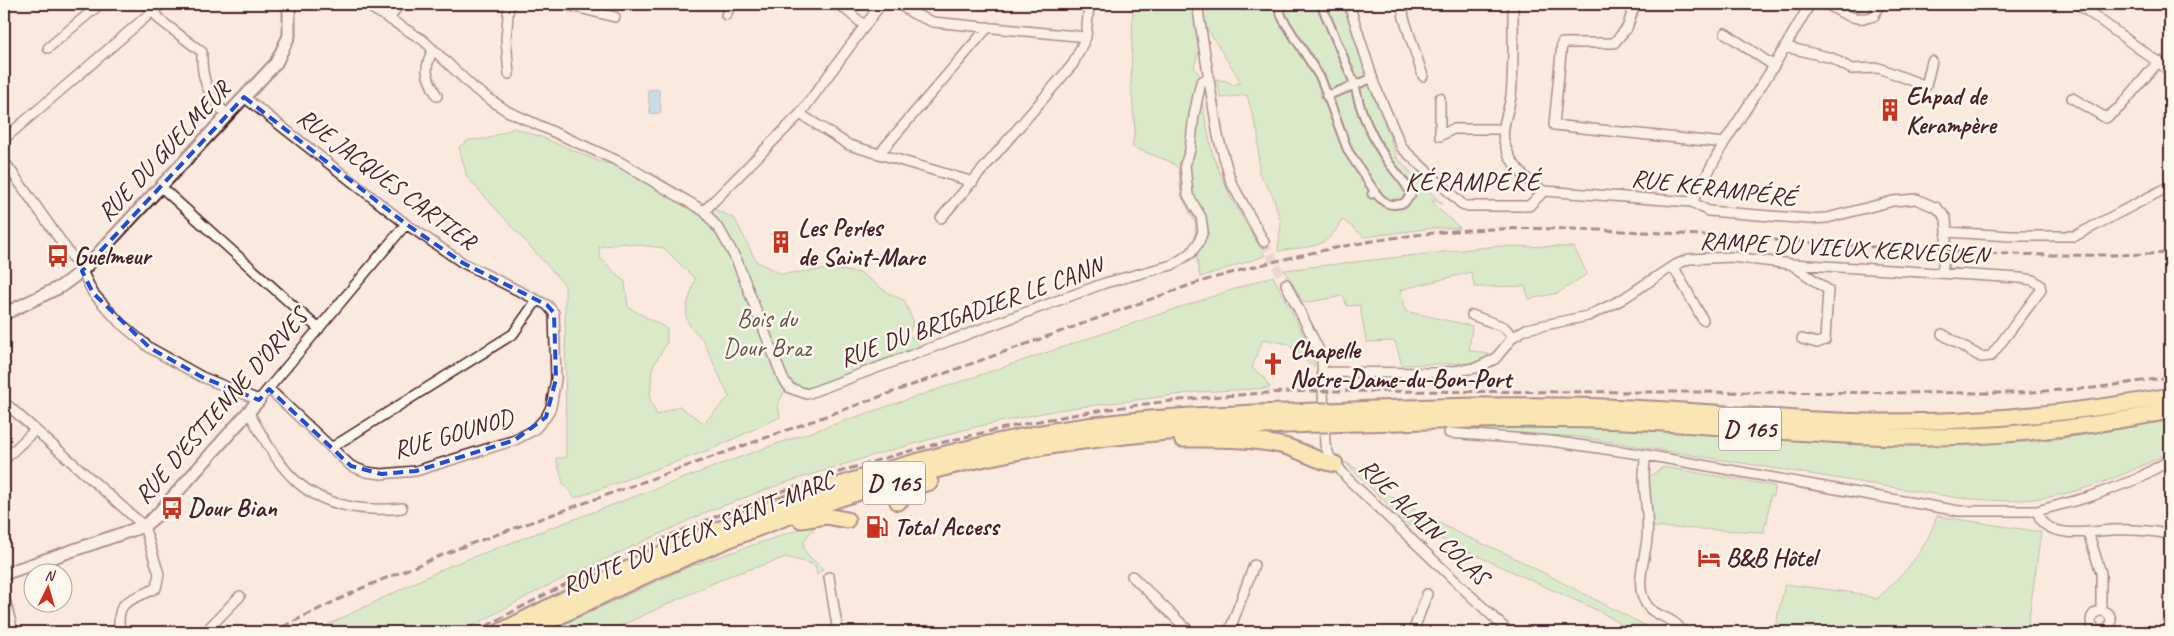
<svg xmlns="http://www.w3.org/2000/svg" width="2174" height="636" font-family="Caveat,sans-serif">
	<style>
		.green { fill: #b3ebae; stroke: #7e856c; fill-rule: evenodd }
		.water { fill: #91ccf1; stroke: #7587a2 }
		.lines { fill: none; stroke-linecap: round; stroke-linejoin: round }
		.minor-tunnel { stroke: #d7c1ba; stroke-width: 9; stroke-dasharray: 9 4.5; stroke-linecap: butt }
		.pedestrian-casing { stroke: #4a1f2b; stroke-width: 11 }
		.minor-casing { stroke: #4a1f2b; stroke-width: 12 }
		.tertiary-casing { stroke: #4a1f2b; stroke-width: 15 }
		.trunk-casing { stroke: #4a1f2b; stroke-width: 19 }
		.pedestrian { stroke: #fbf7ec; stroke-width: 7 }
		.minor { stroke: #fbf7ec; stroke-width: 9 }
		.tertiary { stroke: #fbf7ec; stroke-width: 11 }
		.trunk { stroke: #fbe080; stroke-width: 15 }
		.rail { stroke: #4a1f2b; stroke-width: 3; stroke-dasharray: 8 4; stroke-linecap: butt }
		.trunk-bridge-casing { stroke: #4a1f2b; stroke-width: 19; stroke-linecap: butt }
		.trunk-bridge { stroke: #fbe080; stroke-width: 15 }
		.marked { fill: none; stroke: #1d4ed8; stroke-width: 4; stroke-dasharray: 10 6; stroke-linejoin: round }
		.labels { text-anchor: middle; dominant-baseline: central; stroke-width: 5; stroke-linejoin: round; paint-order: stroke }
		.shield { fill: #fbf7ec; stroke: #7f6065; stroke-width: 1 }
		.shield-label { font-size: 24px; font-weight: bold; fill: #4a1f2b }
		.poi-label { font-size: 25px; font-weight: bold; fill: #4a1f2b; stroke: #fbf7ec; text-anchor: start }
		.street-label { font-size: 25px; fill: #4a1f2b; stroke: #fbf7ec }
		.park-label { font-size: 25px; fill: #64524c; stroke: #fbf7ec }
		.neighbourhood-label { font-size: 26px; letter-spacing: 1px; fill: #4a1f2b; stroke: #fbf7ec }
	</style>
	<rect width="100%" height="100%" fill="#faeade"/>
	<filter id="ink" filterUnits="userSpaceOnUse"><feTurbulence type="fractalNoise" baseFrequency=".02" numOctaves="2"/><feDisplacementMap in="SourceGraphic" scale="10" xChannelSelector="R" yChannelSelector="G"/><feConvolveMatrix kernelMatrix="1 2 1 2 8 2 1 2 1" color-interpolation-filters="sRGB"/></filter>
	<g filter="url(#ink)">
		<path class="green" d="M 1133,4 L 1343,4 L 1397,158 L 1442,204 L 1432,200 L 1435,206 L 1460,228 L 1433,228 L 1364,237 L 1342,219 C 1326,252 1310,245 1278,251 L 1281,223 L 1273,196 L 1259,173 L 1258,134 L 1247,95 L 1221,98 L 1216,79 L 1229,82 L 1233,85 L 1241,82 L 1206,27 L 1194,67 L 1203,80 L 1202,103 L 1213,156 L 1231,198 L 1265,256 L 1200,277 L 1194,240 L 1196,224 L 1181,195 L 1179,169 L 1171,162 L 1132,147 L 1135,130 L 1131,84 Z
			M 514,128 L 541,137 L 601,162 L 650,172 L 696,200 L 735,219 L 756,261 L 781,274 L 830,269 L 861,273 L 888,293 L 904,300 L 913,321 L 909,334 L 920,346 L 811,389 L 784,392 L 778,404 L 780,417 L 712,449 L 575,498 L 563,483 L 556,458 L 566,458 L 565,285 L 467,177 L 459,147 L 469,140 L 487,139 ZM 623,243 L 664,248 L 695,279 L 687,306 L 686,317 L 690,326 L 703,340 L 729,397 L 704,423 L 679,406 L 657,415 L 650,400 L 652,368 L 667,342 L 667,329 L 628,307 L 625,282 L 600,258 L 599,247 Z
			M 1497,246 L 1574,247 L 1587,274 L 1558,293 L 1529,299 L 1525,286 L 1475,287 L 1471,272 L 1400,290 L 1405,311 L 1472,326 L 1469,350 L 1492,355 L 1473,363 L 1402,365 L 1395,341 L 1366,342 L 1360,305 L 1347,306 L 1343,296 L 1304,303 L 1284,270 Z
			M 1273,276 L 1314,356 L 1314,368 L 1288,344 L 1263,339 L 1252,368 L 1263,376 L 1270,388 L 1198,392 L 1057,410 L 971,428 L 874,455 L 781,484 L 709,511 L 541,589 L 461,632 L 313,632 L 449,566 L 770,446 Z
			M 2170,418 L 2170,452 C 2123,476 2075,497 2021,500 C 2001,502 1980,499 1959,498 L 1580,437 L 1488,432 L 1489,427 C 1549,428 1610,428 1670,432 C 1788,438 1906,449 2025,442 C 2073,439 2123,428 2170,418 Z
			M 1345,462 L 1366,474 L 1388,495 L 1458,533 L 1507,554 L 1658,632 L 1635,632 L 1599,611 L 1407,524 Z
			M 1663,467 L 1775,486 L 1773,496 L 1770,496 L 1767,523 L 1765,523 L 1764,532 L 1653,527 L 1649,477 Z
			M 1937,516 L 2041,532 L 2027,632 L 1774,632 L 1785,584 L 1855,593 L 1877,599 C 1906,571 1924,554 1937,516 Z
			M 812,525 L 813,530 C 793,549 809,555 823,569 L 817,575 L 815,565 L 786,557 L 766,564 L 729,576 L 607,632 L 547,632 L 686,568 Z"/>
		<path class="water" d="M 659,89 L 661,113 L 650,114 L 648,90 Z"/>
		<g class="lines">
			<path class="minor-tunnel" d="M 1264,242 L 1286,284"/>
			<defs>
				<path id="pedestrian" d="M 1277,4 L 1283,19 L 1321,79 L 1348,151 L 1375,192
					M 1321,4 L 1355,85 L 1326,96
					M 1372,194 L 1375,192 C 1384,204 1390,207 1404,203 L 1411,195 C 1408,184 1395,172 1389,163 C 1372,138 1360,114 1355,85 L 1373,78"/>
				<path id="minor" d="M 148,4 L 160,20 L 202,52 C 201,79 208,96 227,115
					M 365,4 L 423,40 L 475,89 L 507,111 L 620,162 L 704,211 L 721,232 L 737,261 L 783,379 L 790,388 L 807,394 L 1105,283 L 1172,265 L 1191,253 L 1199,242 L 1203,231 L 1201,217 L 1188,195 L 1185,165 L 1190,150 L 1194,115 L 1201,82 L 1208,78
					M 563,4 L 615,17
					M 839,4 L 865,26
					M 898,4 L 914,14 L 933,22 L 1086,37
					M 1197,4 L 1218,136 L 1231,182 L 1264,242
					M 1349,4 L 1375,86 L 1402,148 L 1464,206 L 1529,206 L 1544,191
					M 1402,4 L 1404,18 L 1423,76
					M 1513,4 C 1513,34 1514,66 1511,96 C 1509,111 1501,126 1504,141 C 1508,161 1526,182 1544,191 L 1692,202 L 1708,211 L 1809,219 L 1827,218 L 1893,201 L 1916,199 L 1937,208 L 1946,218 L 1947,232 L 2010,236 L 2075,236 L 2170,186
					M 1635,4 L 1627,28 L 1614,43 L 1562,43 L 1554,125 L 1724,143
					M 1827,4 C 1841,13 1856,23 1874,16 L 1879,4
					M 2078,4 L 2170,71
					M 726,15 L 731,4
					M 389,19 L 399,4
					M 1725,33 L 1774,66
					M 1786,47 L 1832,58 L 1851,69 L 1879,68 L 1926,86 L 1932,61
					M 48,48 L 100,4
					M 433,49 C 423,71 426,75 437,96
					M 509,74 L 506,39 L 509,4
					M 244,97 L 406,224 L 463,263 L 547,305 L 554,313 L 556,379 L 551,407 L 546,417 L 534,430 L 515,440 L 416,471 L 381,474 L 366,472 L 351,466 L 269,389
					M 1440,98 L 1440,136 L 1453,129 L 1504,129
					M 2072,98 L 2106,118 L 2120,107 L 2159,61
					M 800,114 L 849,145 L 973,182
					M 4,139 L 161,4
					M 879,154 L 988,27
					M 4,161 L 82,271 L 93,293 L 120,323 L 150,348 L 202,377 L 259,400 L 406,224
					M 161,187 L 319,329
					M 1692,202 L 1724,143 L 1774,66 L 1810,4
					M 704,211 L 800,114 L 881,4
					M 941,218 L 1073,64 L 1086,37 L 1089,4
					M 1791,264 L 1828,290 L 1825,340 L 1817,343 L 1802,339
					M 1673,266 L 1703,320
					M 1942,273 L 1947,232
					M 1286,284 L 1318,348 L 1322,361 L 1325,445 L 1330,457 L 1348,479 L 1509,632
					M 1472,315 L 1504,327 L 1513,337
					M 1323,372 L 1438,373 L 1476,368 L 1495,359 L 1513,337 L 1526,329 L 1588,316 L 1621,300 L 1673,266 L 1689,259 L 1732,257 L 1791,264 L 2020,278 L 2033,280 L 2040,285 L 2041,290 L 1991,356 L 1981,357 L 1942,334
					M 4,402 L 144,526 L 159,574 L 156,588 C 129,602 115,599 120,632
					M 248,411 C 262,435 276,463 297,482 C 325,507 366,512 402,508
					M 1449,433 L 1551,441 L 1646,455 L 1959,511 L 2037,511 L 2089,497 L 2137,479 L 2170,460
					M 331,448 L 513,334 L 537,300
					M 1646,455 C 1640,484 1650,510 1647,539 C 1645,559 1635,584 1645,602 C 1653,618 1675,616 1682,632
					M 4,460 L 34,431
					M 2037,511 C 2039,515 2040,521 2044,524 C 2062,538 2092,531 2112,530 C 2131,529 2152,531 2170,534
					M 2088,532 L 2101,573 L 2101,610
					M 1132,576 L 1190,632
					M 829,577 L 838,632
					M 4,595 L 13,632
					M2091 621a10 10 0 1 1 20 0a10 10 0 1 1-20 0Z
					M 205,632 L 240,596
					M 1229,632 L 1254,565
					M 1413,632 L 1427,594"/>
				<path id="tertiary" d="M 4,314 L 60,287 L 82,271 L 276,63 L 289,36 L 289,4
					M 4,574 L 144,526 L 156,516 L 259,400"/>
				<path id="trunk" d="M 1327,411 C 1428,407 1528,403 1629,408 C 1709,411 1790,421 1870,422 C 1971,423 2071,414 2170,396
					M 1328,424 C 1426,421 1526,417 1625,421 C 1741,426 1856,441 1973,436 C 2039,433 2105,424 2170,411
					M 1182,439 C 1216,439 1250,438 1284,446 C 1301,450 1318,462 1335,464
					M 898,502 L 915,486 L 930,482
					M 801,520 L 826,516 L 847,520
					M 500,632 C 667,545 840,472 1026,436 C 1122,417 1219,414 1317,411
					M 528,632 C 678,555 845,485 1011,453 C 1111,433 1213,428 1315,424"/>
			</defs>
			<use href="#pedestrian" class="pedestrian-casing"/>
			<use href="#minor" class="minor-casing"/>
			<use href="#tertiary" class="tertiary-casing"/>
			<use href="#trunk" class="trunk-casing"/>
			<use href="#pedestrian" class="pedestrian"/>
			<use href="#minor" class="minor"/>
			<use href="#tertiary" class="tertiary"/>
			<use href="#trunk" class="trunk"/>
			<path class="rail" d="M 272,632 L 362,588 L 462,547 L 1193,284 C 1283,257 1374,236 1469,230 C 1546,226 1624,231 1701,235 C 1857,245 2014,261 2170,253
				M 476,632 C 738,484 1016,399 1317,391 L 2016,393 L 2093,388 L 2170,377"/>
			<defs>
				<path id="trunk-bridge" d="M 1317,411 L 1327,411
					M 1315,424 L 1328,424"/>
			</defs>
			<use href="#trunk-bridge" class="trunk-bridge-casing"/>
			<use href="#trunk-bridge" class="trunk-bridge"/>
		</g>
	</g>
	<path d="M0 0H2174V636H0ZM 244,97 L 406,224 L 463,263 L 547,305 L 554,313 L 556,379 L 546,417 L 515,440 L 416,471 L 381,474 L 351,466 L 269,389 L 259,400 L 202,377 L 150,348 L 93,293 L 82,271 Z" fill="#faeade" fill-opacity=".55" fill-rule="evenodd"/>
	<path class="marked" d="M 244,97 L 406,224 L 463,263 L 547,305 L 554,313 L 556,379 L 546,417 L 515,440 L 416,471 L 381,474 L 351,466 L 269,389 L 259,400 L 202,377 L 150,348 L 93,293 L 82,271 Z"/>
	<defs>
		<symbol id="building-bare" viewBox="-9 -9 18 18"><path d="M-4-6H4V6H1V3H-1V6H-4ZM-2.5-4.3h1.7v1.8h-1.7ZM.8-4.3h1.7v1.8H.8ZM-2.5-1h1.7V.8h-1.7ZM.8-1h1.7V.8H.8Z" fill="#c8321e" stroke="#fbf7ec" stroke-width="2.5" paint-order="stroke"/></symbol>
		<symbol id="bus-bare" viewBox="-9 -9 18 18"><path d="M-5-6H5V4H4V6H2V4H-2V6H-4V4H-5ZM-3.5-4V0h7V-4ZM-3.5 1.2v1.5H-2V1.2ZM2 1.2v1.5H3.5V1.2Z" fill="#c8321e" stroke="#fbf7ec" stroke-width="2.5" paint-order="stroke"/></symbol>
		<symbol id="church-bare" viewBox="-9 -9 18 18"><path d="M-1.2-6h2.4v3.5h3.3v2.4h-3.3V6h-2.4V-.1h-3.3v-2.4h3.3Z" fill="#c8321e" stroke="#fbf7ec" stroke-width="2.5" paint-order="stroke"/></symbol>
		<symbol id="fuel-bare" viewBox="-9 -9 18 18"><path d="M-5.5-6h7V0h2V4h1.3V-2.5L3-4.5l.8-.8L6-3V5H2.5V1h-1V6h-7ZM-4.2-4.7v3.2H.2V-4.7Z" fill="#c8321e" stroke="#fbf7ec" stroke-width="2.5" paint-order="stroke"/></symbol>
		<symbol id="hotel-bare" viewBox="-9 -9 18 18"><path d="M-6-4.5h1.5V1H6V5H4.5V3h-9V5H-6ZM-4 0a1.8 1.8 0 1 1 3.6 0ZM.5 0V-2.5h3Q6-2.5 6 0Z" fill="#c8321e" stroke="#fbf7ec" stroke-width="2.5" paint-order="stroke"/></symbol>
	</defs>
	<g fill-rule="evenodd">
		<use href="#building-bare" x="1874" y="94" width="32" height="32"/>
		<use href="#building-bare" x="765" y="226" width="32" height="32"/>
		<use href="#bus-bare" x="42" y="240" width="32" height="32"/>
		<use href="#church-bare" x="1257" y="348" width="32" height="32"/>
		<use href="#bus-bare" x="156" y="492" width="32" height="32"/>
		<use href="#fuel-bare" x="861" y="511" width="32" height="32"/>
		<use href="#hotel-bare" x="1693" y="542" width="32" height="32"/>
	</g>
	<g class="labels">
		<g class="shield">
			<rect x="1719" y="407.5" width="62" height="43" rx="4"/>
			<rect x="863" y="461.5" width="62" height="43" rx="4"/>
		</g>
		<g class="shield-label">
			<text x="1750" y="429">D 165</text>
			<text x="894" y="483">D 165</text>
		</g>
		<g class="poi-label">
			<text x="1906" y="96">Ehpad de<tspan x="1906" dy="29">Kerampère</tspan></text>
			<text x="798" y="228">Les Perles<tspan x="798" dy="29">de Saint-Marc</tspan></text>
			<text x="74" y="256">Guelmeur</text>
			<text x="1290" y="350">Chapelle<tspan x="1290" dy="29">Notre-Dame-du-Bon-Port</tspan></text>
			<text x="188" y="508">Dour Bian</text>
			<text x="894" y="527">Total Access</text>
			<text x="1726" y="558">B&amp;B Hôtel</text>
		</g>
		<g class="street-label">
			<text transform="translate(164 151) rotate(-47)">RUE DU GUELMEUR</text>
			<text transform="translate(387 179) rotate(37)">RUE JACQUES CARTIER</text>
			<text transform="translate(1714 188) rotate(7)">RUE KERAMPÉRÉ</text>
			<text transform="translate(1844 248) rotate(3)">RAMPE DU VIEUX KERVEGUEN</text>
			<text transform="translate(971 312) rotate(-20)">RUE DU BRIGADIER LE CANN</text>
			<text transform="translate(221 406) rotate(-49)">RUE D'ESTIENNE D'ORVES</text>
			<text transform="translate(453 434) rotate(-16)">RUE GOUNOD</text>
			<text transform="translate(1424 522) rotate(44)">RUE ALAIN COLAS</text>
			<text transform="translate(698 533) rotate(-22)">ROUTE DU VIEUX SAINT-MARC</text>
		</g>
		<g class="park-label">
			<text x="767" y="319">Bois du<tspan x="767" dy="29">Dour Braz</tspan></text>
		</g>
		<g class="neighbourhood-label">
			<text x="1473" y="181">KÉRAMPÉRÉ</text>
		</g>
	</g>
	<rect width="2174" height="636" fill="none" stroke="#fbf7ec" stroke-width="20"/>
	<rect x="10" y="10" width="2154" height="616" fill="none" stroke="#4a1f2b" stroke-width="2" filter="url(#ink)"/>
	<g transform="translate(48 588) rotate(5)"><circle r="24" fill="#fbf7ec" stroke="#b4a19f"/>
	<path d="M0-4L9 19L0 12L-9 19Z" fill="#c8321e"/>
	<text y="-8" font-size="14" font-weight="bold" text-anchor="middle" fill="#4a1f2b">N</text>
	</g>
</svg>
